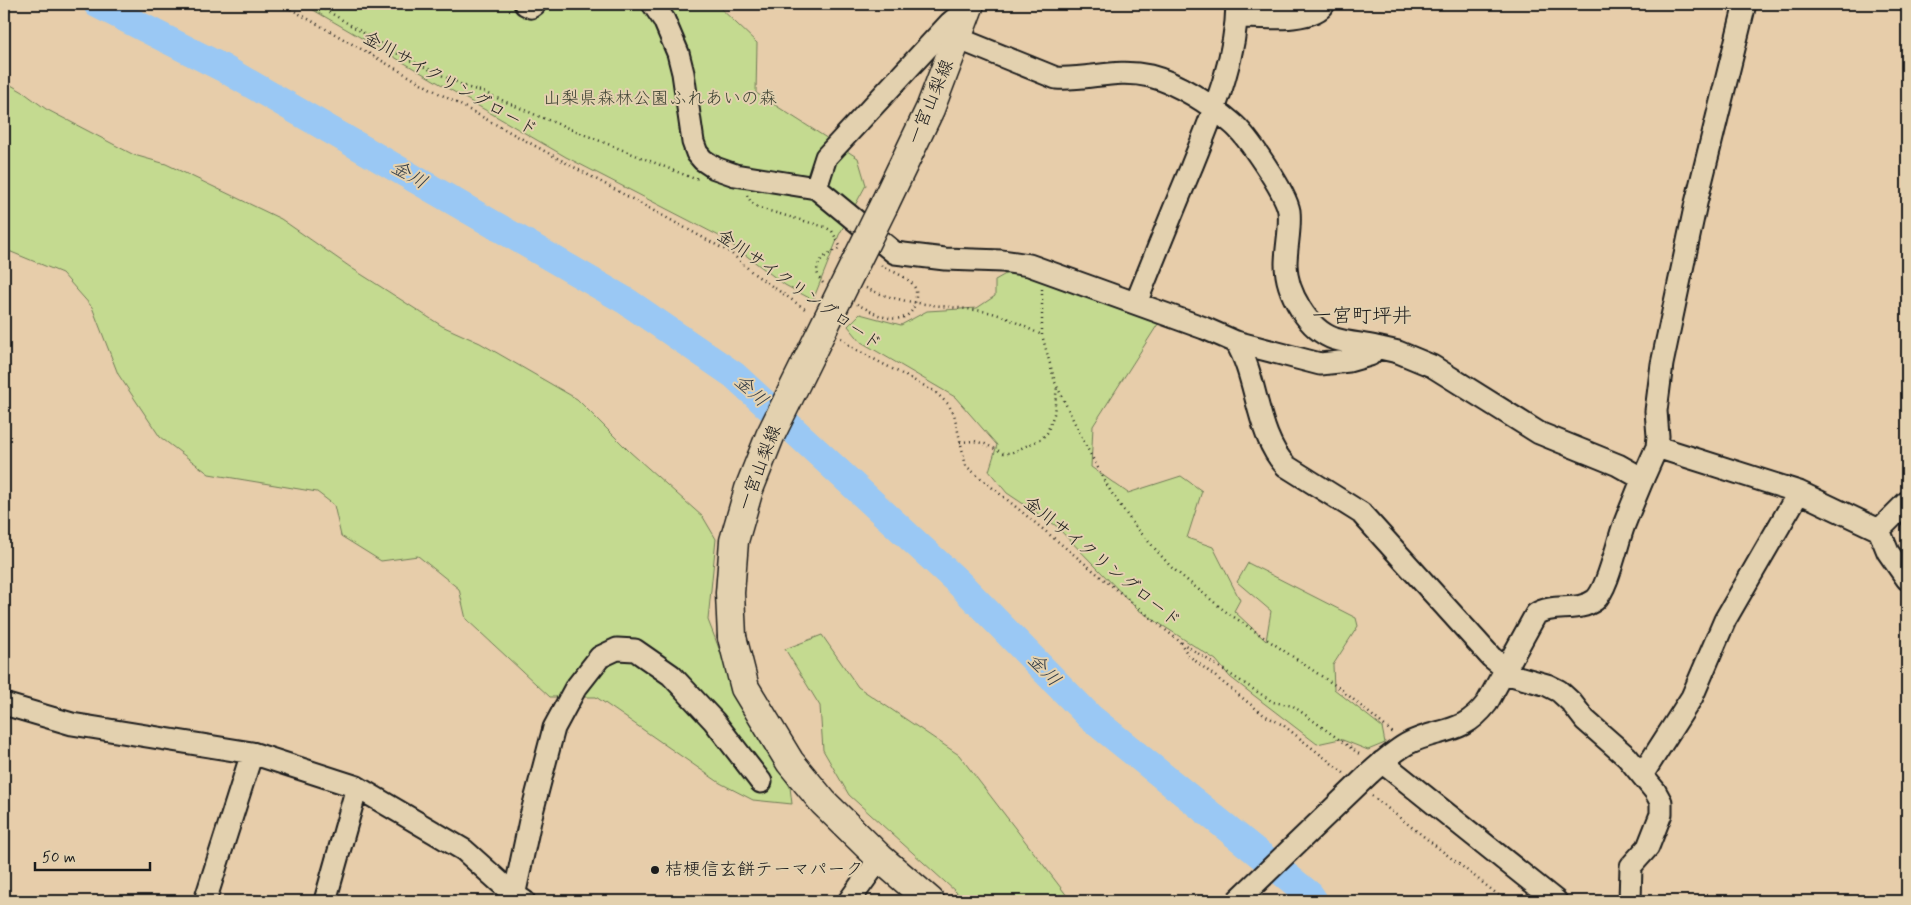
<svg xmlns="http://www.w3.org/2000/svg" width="1911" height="905" font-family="Mynerve,'Klee One',sans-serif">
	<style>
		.green { fill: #c4da90; stroke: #707b56 }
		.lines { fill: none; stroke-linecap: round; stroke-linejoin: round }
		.river { stroke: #9ac8f4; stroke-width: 28 }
		.minor-casing { stroke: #1c1c1c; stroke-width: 25 }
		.major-casing { stroke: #1c1c1c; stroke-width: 31 }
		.path { stroke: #1c1c1c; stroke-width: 2.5; stroke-dasharray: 1 4; stroke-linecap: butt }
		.minor { stroke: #e3d1af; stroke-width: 21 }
		.major { stroke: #e3d1af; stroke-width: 28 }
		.minor-bridge-casing { stroke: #1c1c1c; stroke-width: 25; stroke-linecap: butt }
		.major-bridge-casing { stroke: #1c1c1c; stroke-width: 31; stroke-linecap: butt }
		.path-bridge { stroke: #1c1c1c; stroke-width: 2.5; stroke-dasharray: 1 4; stroke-linecap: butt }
		.minor-bridge { stroke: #e3d1af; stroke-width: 21 }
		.major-bridge { stroke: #e3d1af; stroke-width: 28 }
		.poi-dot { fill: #1c1c1c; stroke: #e3d1af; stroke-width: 2 }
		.labels { text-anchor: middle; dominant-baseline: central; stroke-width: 4; stroke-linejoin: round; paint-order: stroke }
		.street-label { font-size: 18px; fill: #1c1c1c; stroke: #e3d1af }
		.park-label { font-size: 18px; fill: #3e4233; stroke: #e3d1af }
		.poi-label { font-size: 18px; fill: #1c1c1c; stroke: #e3d1af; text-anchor: start }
		.water-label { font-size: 19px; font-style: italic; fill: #353e47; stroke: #e3d1af }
		.quarter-label { font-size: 20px; fill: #1c1c1c; stroke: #e3d1af }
	</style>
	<rect width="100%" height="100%" fill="#e7cdaa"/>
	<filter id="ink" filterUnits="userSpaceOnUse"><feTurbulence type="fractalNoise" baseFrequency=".02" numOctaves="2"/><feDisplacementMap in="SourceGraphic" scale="10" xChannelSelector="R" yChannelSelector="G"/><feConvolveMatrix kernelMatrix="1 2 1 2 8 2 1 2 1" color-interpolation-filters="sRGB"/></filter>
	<g filter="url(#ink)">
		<path class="green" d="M 303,4 L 716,4 L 757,43 L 756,93 L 858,158 L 866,185 L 839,235 L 813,300 L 785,285 L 723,238 L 566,157 Z
			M 4,81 L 23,92 L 46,109 L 134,155 L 166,164 L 281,219 L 353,269 L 442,326 L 480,343 L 577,399 L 630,452 L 703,517 L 716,539 L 708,620 L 742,708 L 790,787 L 792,804 L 753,800 L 720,783 L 596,697 L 550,697 L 466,619 L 459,589 L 418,556 L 381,561 L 341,536 L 334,505 L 317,492 L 209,474 L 160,437 L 118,374 L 92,307 L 62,273 L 4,249 Z
			M 1011,271 L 1125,308 L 1158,324 L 1093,426 L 1091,467 L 1128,493 L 1181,476 L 1202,491 L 1187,538 L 1213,547 L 1240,600 L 1234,611 L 1266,641 L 1271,611 L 1237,582 L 1248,563 L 1356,618 L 1358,626 L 1333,665 L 1334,689 L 1382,727 L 1385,743 L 1368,750 L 1340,739 L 1317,744 L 1230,677 L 1216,660 L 1137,609 L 1055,525 L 1007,493 L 989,471 L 997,445 L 955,397 L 861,342 L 848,326 L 860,314 L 901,325 L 927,311 L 977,308 L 995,296 L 995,280 Z
			M 822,635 L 858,687 L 959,755 L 1071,901 L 966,901 L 849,795 L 823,750 L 820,706 L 785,649 Z"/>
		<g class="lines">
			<path class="river" d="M 97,4 L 223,68 L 626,301 L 734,375 L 958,582 L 1091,718 L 1310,895 L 1314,901"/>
			<defs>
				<path id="minor" d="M 525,4 L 531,7 L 535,4
					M 653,4 L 664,20 L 678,53 L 683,73 L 693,142 L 697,153 L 703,160 L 715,168 L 735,175 L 816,188 L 895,253 L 945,259 L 1002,261 L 1029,265 L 1204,328 L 1236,342 L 1320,364 L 1349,361 L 1370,355 L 1376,347 L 1398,352 L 1432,366 L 1539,433 L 1618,465 L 1643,479
					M 1237,17 C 1258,17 1313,23 1324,4
					M 957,38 L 1056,78 C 1090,80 1115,68 1150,76 C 1178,83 1210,104 1232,123 C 1247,135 1286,193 1289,211 C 1291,228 1286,247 1286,264 C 1286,292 1308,330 1335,339 C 1348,343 1363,344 1376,347
					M 816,188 L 826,157 L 950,23 L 969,7
					M 1136,303 C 1154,258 1172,213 1191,168 C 1212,115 1236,62 1237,4
					M 1236,342 C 1258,378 1256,435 1286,466 L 1361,513 L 1491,657 L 1506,669
					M 1657,447 L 1799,492 L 1879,530 L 1888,552 L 1907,579
					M 1879,530 L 1907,502
					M 1504,673 L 1547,685 L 1559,691 L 1571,702 L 1585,720 L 1627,757 L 1655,791 L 1661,802 L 1661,814 L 1648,847 L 1631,866 L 1630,901
					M 4,704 L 72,724 L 252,753 L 357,787 L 464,850 L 513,894 L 524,901
					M 1382,762 L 1556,901
					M 1370,773 C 1381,763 1393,752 1407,744 C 1438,727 1461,737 1487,703 L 1536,614 C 1553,603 1578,613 1595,600 C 1608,589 1617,543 1624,525 C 1634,499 1645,473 1657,447 L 1658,436 L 1656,411 L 1662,364 L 1696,203 L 1745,4
					M 1642,775 L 1692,697 L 1725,620 L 1799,492
					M 205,901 L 252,753
					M 325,901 L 357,787
					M 513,901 L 531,816 L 554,728 L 575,689 L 600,657 L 617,649 L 635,650 L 671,675 L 714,721 L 761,782
					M 849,901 L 880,858"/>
				<path id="major" d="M 884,205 L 930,109 L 970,4
					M 732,637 L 745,688 L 790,762 L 823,802 L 880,858 L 930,901"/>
			</defs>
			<use href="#minor" class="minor-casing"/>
			<use href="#major" class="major-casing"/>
			<path class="path" d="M 282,4 L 442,95 L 731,253 L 753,273 L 808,311
				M 316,4 L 403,57 L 469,88 L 481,91 L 538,116 L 695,179 L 698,178
				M 747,195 L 751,202 L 759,208 L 825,227 L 832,231 L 840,246
				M 823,283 C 808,266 825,255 839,248
				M 866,288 C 903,306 948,305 988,312 C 1007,316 1024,327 1042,335
				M 1042,289 L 1042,335 L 1055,382 L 1086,446 L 1111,492 L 1134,525 L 1171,567 L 1199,590 L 1225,611 L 1342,690 L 1393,733
				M 857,304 L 874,313
				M 841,338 L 853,348 L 934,391 L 948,404 L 954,414 L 966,466 L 1179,641 L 1273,702 L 1293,706 L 1362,756
				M 960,442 L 974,441 L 985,444 L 1003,453 L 1011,453 L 1041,439 L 1047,433 L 1054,414 L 1057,386
				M 1180,642 L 1188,655 L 1264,715 L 1283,725 L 1345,774
				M 1372,796 L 1506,901"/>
			<use href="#minor" class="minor"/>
			<use href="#major" class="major"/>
			<defs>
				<path id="minor-bridge" d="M 1237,901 L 1370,773"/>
				<path id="major-bridge" d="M 732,637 L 730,593 L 734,541 L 749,489 L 770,436 L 884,205"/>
			</defs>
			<use href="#minor-bridge" class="minor-bridge-casing"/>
			<use href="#major-bridge" class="major-bridge-casing"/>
			<path class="path-bridge" d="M 874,313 C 888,320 910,324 915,303 C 916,298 917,292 915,288 C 909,276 889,271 879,264"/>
			<use href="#minor-bridge" class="minor-bridge"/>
			<use href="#major-bridge" class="major-bridge"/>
		</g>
	</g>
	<circle class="poi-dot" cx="655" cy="870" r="5"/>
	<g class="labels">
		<g class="street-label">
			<text transform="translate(450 84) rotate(29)">金川サイクリングロード</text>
			<text transform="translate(931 102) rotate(-67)">一宮山梨線</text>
			<text transform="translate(799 290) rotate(35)">金川サイクリングロード</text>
			<text transform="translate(760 468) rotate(-69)">一宮山梨線</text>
			<text transform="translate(1102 562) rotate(39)">金川サイクリングロード</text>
		</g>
		<g class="park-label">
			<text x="660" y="99">山梨県森林公園ふれあいの森</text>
		</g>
		<g class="poi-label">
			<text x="665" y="870">桔梗信玄餅テーマパーク</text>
		</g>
		<g class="water-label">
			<text transform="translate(409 175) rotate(30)">金川</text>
			<text transform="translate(751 391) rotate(42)">金川</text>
			<text transform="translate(1044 670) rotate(46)">金川</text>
		</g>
		<g class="quarter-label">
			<text x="1362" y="316">一宮町坪井</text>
		</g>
	</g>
	<rect width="1911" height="905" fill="none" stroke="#e3d1af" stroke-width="20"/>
	<rect x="10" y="10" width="1891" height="885" fill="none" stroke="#1c1c1c" stroke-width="2" filter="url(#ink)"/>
	<path d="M35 862v8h115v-8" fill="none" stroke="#1c1c1c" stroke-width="2.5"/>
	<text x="42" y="862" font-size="15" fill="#1c1c1c" stroke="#e3d1af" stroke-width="4" paint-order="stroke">50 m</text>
</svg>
